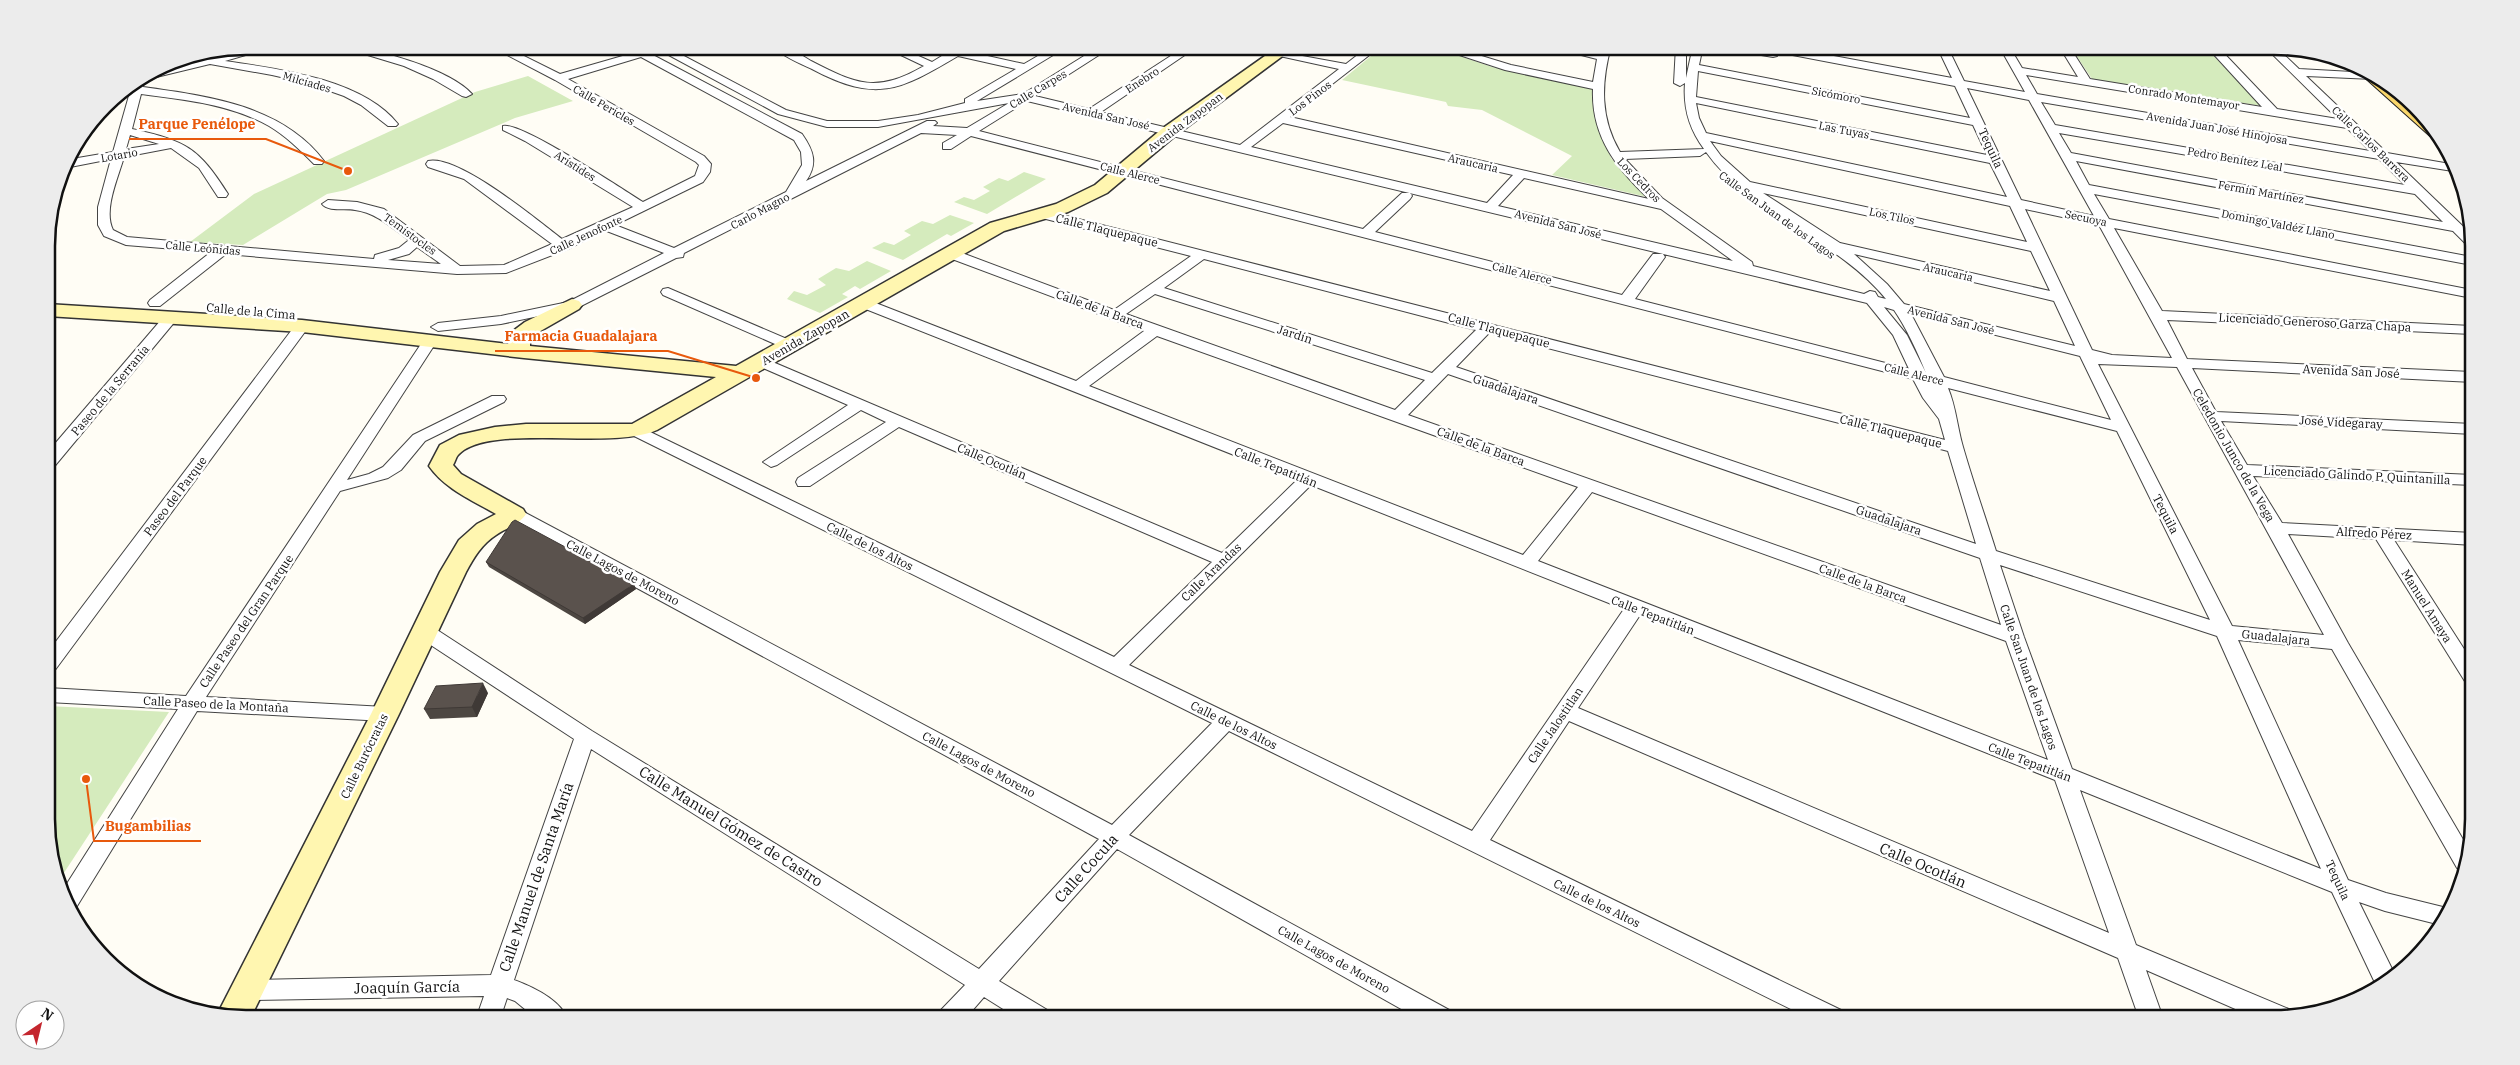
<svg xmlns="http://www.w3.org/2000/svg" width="2520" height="1065" font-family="'IBM Plex Serif',serif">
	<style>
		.green { fill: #d5ebbd }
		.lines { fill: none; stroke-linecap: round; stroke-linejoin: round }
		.street-casing { stroke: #444; stroke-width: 2 }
		.secondary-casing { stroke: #333; stroke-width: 3 }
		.primary-casing { stroke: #222; stroke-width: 2 }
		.street { fill: #fff; fill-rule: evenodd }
		.secondary { fill: #fff6b0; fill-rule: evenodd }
		.primary { fill: #f9d66b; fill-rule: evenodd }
		.wall { fill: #4d4742 }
		.shaded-wall { fill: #3f3936 }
		.building { fill: #5a524d; stroke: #3f3936 }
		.labels { text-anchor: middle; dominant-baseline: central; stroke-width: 5; stroke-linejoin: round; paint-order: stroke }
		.far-street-label { font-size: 11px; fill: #111; stroke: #fff }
		.street-label { font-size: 12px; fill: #111; stroke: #fff }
		.near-street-label { font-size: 15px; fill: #111; stroke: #fff }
		.rim { fill: none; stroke: #111; stroke-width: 2.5 }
		.leader { fill: none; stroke: #e8590c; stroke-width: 2 }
		.callout-dot { fill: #e8590c; stroke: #fff; stroke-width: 2 }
		.callout-label { font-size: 14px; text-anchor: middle; font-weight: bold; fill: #e8590c; stroke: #fff; stroke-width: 5; stroke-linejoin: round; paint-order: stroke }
	</style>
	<rect width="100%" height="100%" fill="#fffdf5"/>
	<path class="green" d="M 1383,46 L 1430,46 L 1492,67 L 1595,89 L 1595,114 L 1611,158 L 1647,197 L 1552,175 L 1572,156 L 1482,110 L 1448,106 L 1446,102 L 1342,80 Z
		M 2070,46 L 2204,46 L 2262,106 L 2092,79 Z
		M 528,76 L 573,101 L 515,118 L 346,190 L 327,194 L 243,245 L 190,242 L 254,194 L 475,92 Z
		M 1024,172 L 1046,179 L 987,214 L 954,202 L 964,197 L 974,200 L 990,191 L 983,187 L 999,178 L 1008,181 Z
		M 950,215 L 974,223 L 951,236 L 947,234 L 903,260 L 872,248 L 884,242 L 894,245 L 911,235 L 904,231 L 922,221 L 933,224 Z
		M 867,261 L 891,271 L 860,289 L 855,286 L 842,294 L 848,297 L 820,313 L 787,299 L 794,291 L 807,295 L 826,285 L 818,279 L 836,268 L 849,271 Z
		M 48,706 L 169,712 L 58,882 L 48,845 Z"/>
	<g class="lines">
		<defs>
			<path id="street" d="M 258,46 L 277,46 L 225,61 C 279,69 362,79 398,124 L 396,126 L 388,126 L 361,105 L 344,96 L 307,83 L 272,75 L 210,64 L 144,80 L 143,87 C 207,96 282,105 324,161 L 322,164 L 314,164 C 300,150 286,136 269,126 C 230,104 185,100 141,94 L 132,129 C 186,141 198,147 228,194 L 226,197 L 218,197 L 199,168 L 171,148 L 124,157 C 118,178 103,210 113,230 L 127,237 L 374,259 L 375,255 L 399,248 L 409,240 C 392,228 377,213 355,210 C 346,208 328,212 322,204 L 328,200 L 357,202 L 384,209 L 460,266 L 504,265 L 552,244 L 464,179 L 428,167 L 426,164 L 428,161 C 458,154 537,220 562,239 L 633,207 L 525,141 L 503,130 L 503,126 C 520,121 622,189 643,202 L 695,176 L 699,165 L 696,162 L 555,80 L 490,46 L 504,46 L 560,74 L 633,53 L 624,46 L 651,50 L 651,54 L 802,134 C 814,151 818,164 806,181 L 927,121 L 935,121 L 937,123 L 933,126 L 967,128 L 1009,103 L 878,127 L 827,127 L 778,114 L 652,46 L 665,46 L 786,110 L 827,121 L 878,121 L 918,115 L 965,103 L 965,99 L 1016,69 L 958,56 C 899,91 876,103 812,69 C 799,63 782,56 772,46 C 788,46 798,53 811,61 C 857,85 877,93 924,66 L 882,46 L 896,46 L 932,62 L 958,46 L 971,46 L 965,51 L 1024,64 L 1055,46 L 1068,46 L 977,101 L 1023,94 L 1100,46 L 1113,46 L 1035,96 L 1089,109 L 1186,46 L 1198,46 L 1101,112 L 1240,145 L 1339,69 L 1275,55 L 1275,51 L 1346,64 L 1369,46 L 1381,46 L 1290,117 L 1649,199 C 1616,168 1591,136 1593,89 L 1505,70 L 1432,46 L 1449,46 L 1511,65 L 1593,82 L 1597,59 L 1546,46 L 1567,46 L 1599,53 L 1601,46 L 1611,46 C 1601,84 1600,118 1620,152 L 1704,149 C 1689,129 1683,108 1685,83 L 1680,86 L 1674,83 L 1676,46 L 1686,46 L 1686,78 L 1693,46 L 1703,46 L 1699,65 L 1970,118 L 1955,86 L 1777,52 L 1777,56 L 1773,57 L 1726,49 L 1721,46 L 1760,49 L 1757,46 L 1780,46 L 1952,78 L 1941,55 L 1906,46 L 1947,46 L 1964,81 L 2025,92 L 1999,46 L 2009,46 L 2022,68 L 2078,77 L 2059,46 L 2069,46 L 2090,79 L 2262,107 L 2206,46 L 2217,46 L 2277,109 L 2338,119 L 2264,46 L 2276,47 L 2299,69 L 2370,73 L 2378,77 L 2373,79 L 2306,76 L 2387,153 L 2456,165 L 2459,172 L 2396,162 L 2472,235 L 2472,246 L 2467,245 L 2453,231 L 2076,161 L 2089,185 L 2472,257 L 2472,265 L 2094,194 L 2109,219 L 2472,290 L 2472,298 L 2114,228 L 2162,311 L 2472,326 L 2472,334 L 2167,320 L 2187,359 L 2472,372 L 2473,382 L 2192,368 L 2216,412 L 2473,424 L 2473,434 L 2221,421 L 2247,465 L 2473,475 L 2473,485 L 2253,476 L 2282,523 L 2473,533 L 2473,545 L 2394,540 L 2473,663 L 2473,685 L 2466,683 L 2376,539 L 2288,534 L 2348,643 L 2468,848 L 2464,870 L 2457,868 L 2332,649 L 2238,640 L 2348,880 L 2386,893 L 2451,909 L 2441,925 L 2385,911 L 2359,902 L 2396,977 L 2377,987 L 2332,892 L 2080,790 L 2136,945 L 2291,1010 L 2294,1017 L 2256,1018 L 2146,970 L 2163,1018 L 2139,1018 L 2118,958 L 1569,721 L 1490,840 L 1841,1010 L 1844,1018 L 1809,1018 L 1229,731 L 1129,835 L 1451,1011 L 1454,1019 L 1419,1019 L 1117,849 L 999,981 L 1049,1011 L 1052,1019 L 1019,1019 L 984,997 L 965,1019 L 937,1019 L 940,1011 L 965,985 L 591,749 L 514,980 C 533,987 559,999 568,1019 L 537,1019 L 515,1001 L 507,998 L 500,1019 L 476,1019 L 484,996 L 248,1000 L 239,997 L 236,990 L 239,983 L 248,980 L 491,975 L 574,739 L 417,636 L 415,631 L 417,626 L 424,625 L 431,626 L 592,731 L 979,969 L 1099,839 L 508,518 L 505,514 L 508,510 L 520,510 L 1112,825 L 1212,723 L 630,434 L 628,431 L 630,428 L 642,428 L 1114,657 L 1212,562 L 899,427 L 810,486 L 798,486 L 796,482 L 798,478 L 886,422 L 861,410 L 777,465 L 771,467 L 763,462 L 848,405 L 756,365 L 753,362 L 756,359 L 761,357 L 1222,553 L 1297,480 L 858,306 L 856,303 L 863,299 L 868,300 L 1076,381 L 1144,331 L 944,256 L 942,253 L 944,250 L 954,250 L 1114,310 L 1191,256 L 1038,217 L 1037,214 L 1038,211 L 1043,210 L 1945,440 L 1939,419 L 1923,398 L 1913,379 L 971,136 L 951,149 L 943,149 L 943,143 L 957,135 L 921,133 L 684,253 L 683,257 L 676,258 L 577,308 L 501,324 L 438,331 L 431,327 L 438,323 L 501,316 L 568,302 L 664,253 L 604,230 L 568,249 L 506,273 L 457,274 L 226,254 L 160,306 L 150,306 L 148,303 L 150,300 L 211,252 L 126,245 L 104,236 L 98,225 L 98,207 L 111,159 L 65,168 L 66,160 L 113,152 L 132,85 L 154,71 ZM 641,57 L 794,140 L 801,152 L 802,165 L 786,192 L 674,248 L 615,225 L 703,182 L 710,172 L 711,164 L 704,156 L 568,79 ZM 1698,71 L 1973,125 L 1987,155 L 1696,97 ZM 2026,75 L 2347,128 L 2370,151 L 2037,94 ZM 1967,88 L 2029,100 L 2094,216 L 2021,200 ZM 1027,101 L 1867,303 L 1893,335 L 1909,369 L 1635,299 L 1665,257 L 1663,254 L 1653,254 L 1622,295 L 1375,232 L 1410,199 L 1412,196 L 1410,193 L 1402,193 L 1363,229 L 979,131 ZM 2041,102 L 2379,159 L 2405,185 L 2055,125 ZM 1696,103 L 1990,163 L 2007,197 L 1706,133 L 1699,118 ZM 1283,123 L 1513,175 L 1487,203 L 1251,147 ZM 2059,133 L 2415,194 L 2443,222 L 2071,153 ZM 130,135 L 159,144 L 126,149 ZM 1710,141 L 2010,206 L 2027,242 L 1750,182 L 1721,156 ZM 1706,152 C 1752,216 1836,238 1886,299 L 1878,297 L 1875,292 L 1870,291 L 1864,294 L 1753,266 L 1752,262 L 1662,198 L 1625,159 L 1700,156 ZM 1524,178 L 1661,209 L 1733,261 L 1498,206 ZM 1763,193 L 2031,251 L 2050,291 L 1840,243 ZM 2025,209 L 2099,225 L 2172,358 L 2112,355 L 2092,350 ZM 417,247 L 441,264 L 388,260 L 409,254 ZM 1854,254 L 2054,301 L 2075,346 L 1904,304 L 1887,284 ZM 1204,259 L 1476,330 L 1432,373 L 1164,288 ZM 1155,294 L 1425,380 L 1395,410 L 1126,314 ZM 1884,307 L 1894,310 C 1907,329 1917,351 1926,373 L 1907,335 ZM 1911,314 L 2080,356 L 2111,420 L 1944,377 ZM 1489,333 L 1948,451 L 1976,544 L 1456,367 ZM 1157,336 L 1578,487 L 1523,555 L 1089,386 ZM 2098,364 L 2177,367 L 2324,635 L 2232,626 ZM 1448,374 L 1980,558 L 2001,625 L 1408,415 ZM 1948,388 L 2117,431 L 2210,620 L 1996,551 C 1985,516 1973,482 1963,447 C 1957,426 1956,407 1948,388 ZM 1311,485 L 1624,609 L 1472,831 L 1129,665 ZM 1592,492 L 2006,641 L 2048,760 L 1538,561 ZM 2000,565 L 2217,636 L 2321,869 L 2072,769 L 2024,637 ZM 1640,615 L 2055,780 L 2109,933 L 1578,708 Z
				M 338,46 C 371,46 450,69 472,94 L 466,97 L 462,96 L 433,79 L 404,66 Z
				M 668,288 L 794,342 L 796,345 L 794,348 L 784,348 L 663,295 L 661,292 L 663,289 Z
				M 172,312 L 177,313 L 179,316 L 177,319 L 53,468 L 47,469 L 47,453 L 167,313 Z
				M 302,322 L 309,326 L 307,329 L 55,670 L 48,672 L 48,652 L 297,323 Z
				M 430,337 L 437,341 L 347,480 L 369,474 L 383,467 L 413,435 L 492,396 L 504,396 L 506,399 L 504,402 L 425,441 L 401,470 L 388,478 L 340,491 L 206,697 L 385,707 L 392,709 L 395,714 L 392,719 L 385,721 L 197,711 L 74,911 L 71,912 L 61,893 L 178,709 L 48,702 L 48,688 L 186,696 L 423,341 Z"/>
			<path id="secondary" d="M 1279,46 L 1296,46 L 1175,136 L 1107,193 L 1068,212 L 1004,231 L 657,430 C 612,451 487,422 458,455 C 456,457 455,462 453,465 L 461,474 L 523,509 L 526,514 C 520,524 506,528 496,535 C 482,544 474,557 466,572 L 399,714 L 250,1019 L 218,1013 L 371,714 L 440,572 L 459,540 L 477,524 L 496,514 C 472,500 445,489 429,466 L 440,445 L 459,435 L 495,427 L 526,424 L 632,424 L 716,377 L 524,358 L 302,332 L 47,316 L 47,304 L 302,320 L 508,344 L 513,331 L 525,322 L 572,299 L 579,301 L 582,305 L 579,309 L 530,337 L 530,346 L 736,366 L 990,223 L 1056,204 L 1095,185 L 1163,128 Z"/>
			<path id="primary" d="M 2363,69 C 2393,86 2422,106 2440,137 L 2430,136 L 2363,76 L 2360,72 Z"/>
		</defs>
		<use href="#street" class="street-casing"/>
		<use href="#secondary" class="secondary-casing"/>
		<use href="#primary" class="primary-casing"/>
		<use href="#street" class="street"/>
		<use href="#secondary" class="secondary"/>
		<use href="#primary" class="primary"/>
	</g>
	<path class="wall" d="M 486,562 L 636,589 L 585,624 L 489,567 Z
		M 488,693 L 477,717 L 430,719 L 424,709 Z"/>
	<path class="shaded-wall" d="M 634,584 L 636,589 L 585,624 L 583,618 Z
		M 483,683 L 488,693 L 477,717 L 472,707 Z"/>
	<path class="building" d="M 515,520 L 634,584 L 583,618 L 486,562 L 512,522 Z
		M 483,683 L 472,707 L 424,709 L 436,686 Z"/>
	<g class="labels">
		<g class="far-street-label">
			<text transform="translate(1142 80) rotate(-33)">Enebro</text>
			<text transform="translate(307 82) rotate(16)">Milcíades</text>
			<text transform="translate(1038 89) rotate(-31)">Calle Carpes</text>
			<text transform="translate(1836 95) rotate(11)">Sicómoro</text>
			<text transform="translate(2184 97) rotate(9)">Conrado Montemayor</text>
			<text transform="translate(1310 98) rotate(-37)">Los Pinos</text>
			<text transform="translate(604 105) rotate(30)">Calle Pericles</text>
			<text transform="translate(1106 116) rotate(13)">Avenida San José</text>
			<text transform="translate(1185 122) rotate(-37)">Avenida Zapopan</text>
			<text transform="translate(2217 128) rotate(10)">Avenida Juan José Hinojosa</text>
			<text transform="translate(1844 130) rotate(11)">Las Tuyas</text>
			<text transform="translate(2371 144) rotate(44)">Calle Carlos Barrera</text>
			<text transform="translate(119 155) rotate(-10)">Lotario</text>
			<text transform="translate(2235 159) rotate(10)">Pedro Benítez Leal</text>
			<text transform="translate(1473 163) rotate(13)">Araucaria</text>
			<text transform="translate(575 166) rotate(32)">Arístides</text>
			<text transform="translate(1130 173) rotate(14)">Calle Alerce</text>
			<text transform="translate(1639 180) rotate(46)">Los Cedros</text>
			<text transform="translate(2261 192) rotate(10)">Fermín Martínez</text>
			<text transform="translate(760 211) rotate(-28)">Carlo Magno</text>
			<text transform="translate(1777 215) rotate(36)">Calle San Juan de los Lagos</text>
			<text transform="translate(1892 216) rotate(12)">Los Tilos</text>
			<text transform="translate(2086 218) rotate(12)">Secuoya</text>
			<text transform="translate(1558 224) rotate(14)">Avenida San José</text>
			<text transform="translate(2278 224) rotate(11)">Domingo Valdéz Llano</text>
			<text transform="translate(410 234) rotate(36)">Temístocles</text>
			<text transform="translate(586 235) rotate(-25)">Calle Jenofonte</text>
			<text transform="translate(203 248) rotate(5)">Calle Leónidas</text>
			<text transform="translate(1948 272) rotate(13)">Araucaria</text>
			<text transform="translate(1522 273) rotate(14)">Calle Alerce</text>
			<text transform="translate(1951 320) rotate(14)">Avenida San José</text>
			<text transform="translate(1914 374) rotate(14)">Calle Alerce</text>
		</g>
		<g class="street-label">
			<text transform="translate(1991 148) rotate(65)">Tequila</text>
			<text transform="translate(1107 230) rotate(14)">Calle Tlaquepaque</text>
			<text transform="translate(1100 309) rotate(20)">Calle de la Barca</text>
			<text transform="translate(251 311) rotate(5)">Calle de la Cima</text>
			<text transform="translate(2315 322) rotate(3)">Licenciado Generoso Garza Chapa</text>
			<text transform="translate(1499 330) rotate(15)">Calle Tlaquepaque</text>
			<text transform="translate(1295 334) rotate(18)">Jardín</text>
			<text transform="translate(805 337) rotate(-30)">Avenida Zapopan</text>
			<text transform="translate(2351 371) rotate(3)">Avenida San José</text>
			<text transform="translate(1506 389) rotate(19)">Guadalajara</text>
			<text transform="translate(110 390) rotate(-50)">Paseo de la Serranía</text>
			<text transform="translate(2341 422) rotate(3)">José Videgaray</text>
			<text transform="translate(1891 431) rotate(14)">Calle Tlaquepaque</text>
			<text transform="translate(1481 446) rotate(20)">Calle de la Barca</text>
			<text transform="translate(2234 455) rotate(60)">Celedonio Junco de la Vega</text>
			<text transform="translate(992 461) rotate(23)">Calle Ocotlán</text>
			<text transform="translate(1276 467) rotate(22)">Calle Tepatitlán</text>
			<text transform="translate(2357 475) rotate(3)">Licenciado Galindo P. Quintanilla</text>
			<text transform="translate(175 496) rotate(-53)">Paseo del Parque</text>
			<text transform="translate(2166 514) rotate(63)">Tequila</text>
			<text transform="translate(1889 520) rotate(19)">Guadalajara</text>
			<text transform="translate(2374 533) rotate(3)">Alfredo Pérez</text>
			<text transform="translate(870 546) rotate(26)">Calle de los Altos</text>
			<text transform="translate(623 572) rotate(28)">Calle Lagos de Moreno</text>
			<text transform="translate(1211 572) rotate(-44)">Calle Arandas</text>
			<text transform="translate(1863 583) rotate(20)">Calle de la Barca</text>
			<text transform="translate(2427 606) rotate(58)">Manuel Amaya</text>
			<text transform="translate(1653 615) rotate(21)">Calle Tepatitlán</text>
			<text transform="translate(246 621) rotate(-56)">Calle Paseo del Gran Parque</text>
			<text transform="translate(2276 637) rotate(6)">Guadalajara</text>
			<text transform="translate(2029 677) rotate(71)">Calle San Juan de los Lagos</text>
			<text transform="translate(216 704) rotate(3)">Calle Paseo de la Montaña</text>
			<text transform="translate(1234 725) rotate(26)">Calle de los Altos</text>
			<text transform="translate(1555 725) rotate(-56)">Calle Jalostitlan</text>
			<text transform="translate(364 756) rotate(-64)">Calle Burócratas</text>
			<text transform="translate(2030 762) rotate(21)">Calle Tepatitlán</text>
			<text transform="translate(979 764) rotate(28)">Calle Lagos de Moreno</text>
			<text transform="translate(2338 880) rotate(65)">Tequila</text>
			<text transform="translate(1597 903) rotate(26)">Calle de los Altos</text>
			<text transform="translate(1334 959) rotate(29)">Calle Lagos de Moreno</text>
		</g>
		<g class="near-street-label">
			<text transform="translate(731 826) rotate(32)">Calle Manuel Gómez de Castro</text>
			<text transform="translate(1923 865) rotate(23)">Calle Ocotlán</text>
			<text transform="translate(1086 868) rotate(-48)">Calle Cocula</text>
			<text transform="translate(536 877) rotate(-71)">Calle Manuel de Santa María</text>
			<text transform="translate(407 987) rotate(-1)">Joaquín García</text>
		</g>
	</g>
	<path d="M0 0H2520V1065H0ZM246 55H2274A191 191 0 0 1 2465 246V819A191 191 0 0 1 2274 1010H246A191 191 0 0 1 55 819V246A191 191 0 0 1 246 55Z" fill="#ececec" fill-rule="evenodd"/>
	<path class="rim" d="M246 55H2274A191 191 0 0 1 2465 246V819A191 191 0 0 1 2274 1010H246A191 191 0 0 1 55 819V246A191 191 0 0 1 246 55Z"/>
	<path class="leader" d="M348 171L266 139H129M756 378L668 351H495M86 779L94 841H201"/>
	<g class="callout-dot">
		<circle cx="348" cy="171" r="5"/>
		<circle cx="756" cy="378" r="5"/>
		<circle cx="86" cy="779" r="5"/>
	</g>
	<g class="callout-label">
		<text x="197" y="129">Parque Penélope</text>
		<text x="581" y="341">Farmacia Guadalajara</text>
		<text x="148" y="831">Bugambilias</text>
	</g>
	<g transform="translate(40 1025) rotate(35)"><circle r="24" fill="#ffffff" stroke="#a0a0a0"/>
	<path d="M0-4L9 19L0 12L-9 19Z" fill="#c4262e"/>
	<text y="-8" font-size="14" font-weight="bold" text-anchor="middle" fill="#111111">N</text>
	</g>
</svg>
